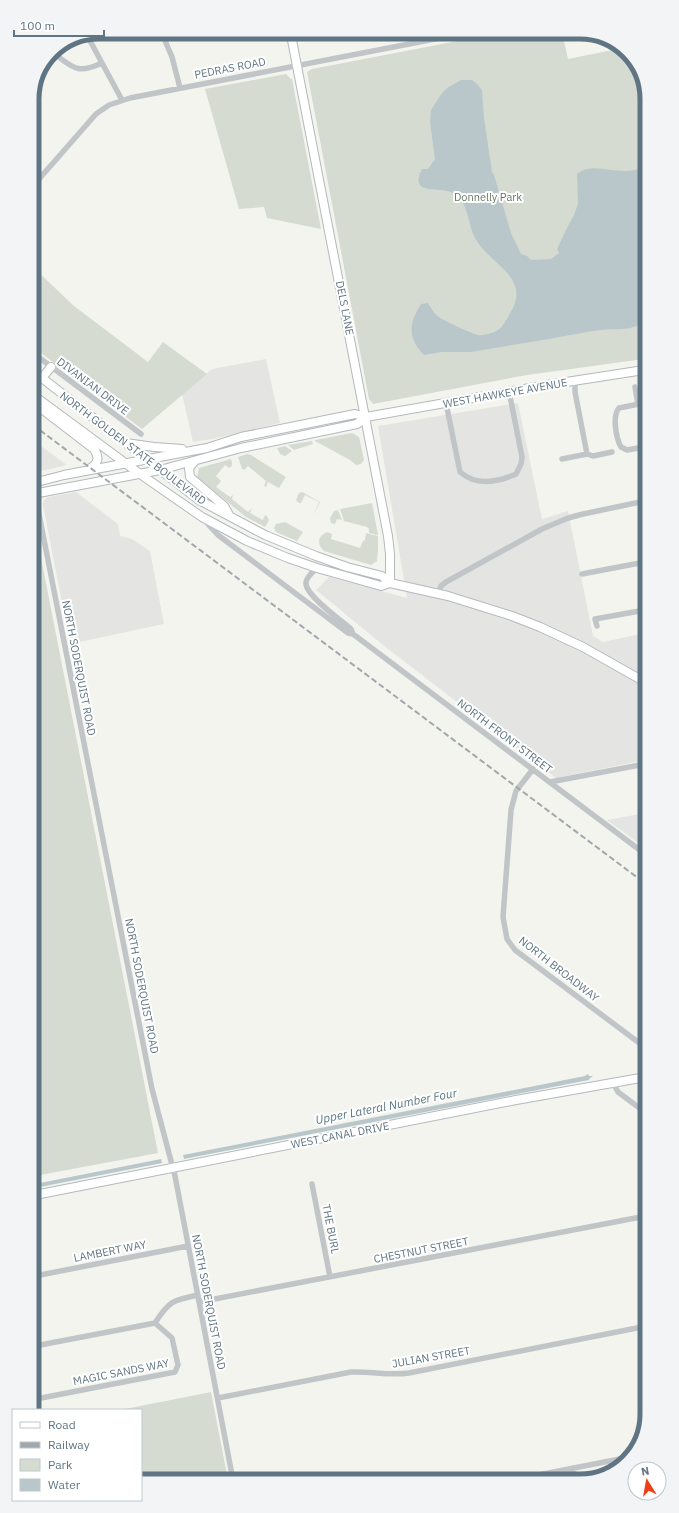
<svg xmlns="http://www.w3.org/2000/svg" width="679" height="1513" font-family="'IBM Plex Sans',sans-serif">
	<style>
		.built { fill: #e4e5e3 }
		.green { fill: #d5dbd0 }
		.water { fill: #b9c7cb }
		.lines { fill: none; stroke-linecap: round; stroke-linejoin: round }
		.secondary-casing { stroke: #b3b9bd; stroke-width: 10 }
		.street { stroke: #c1c5c8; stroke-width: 5.5 }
		.secondary { stroke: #fff; stroke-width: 8 }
		.rail { stroke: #a1a8ad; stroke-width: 2; stroke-dasharray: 6 3; stroke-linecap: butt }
		.labels { text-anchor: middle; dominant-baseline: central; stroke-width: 4; stroke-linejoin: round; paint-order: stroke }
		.street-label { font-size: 11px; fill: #607583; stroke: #fff }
		.park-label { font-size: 11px; fill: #667960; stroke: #fff }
		.water-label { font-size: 12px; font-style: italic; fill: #5b7881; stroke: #fff }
		.rim { fill: none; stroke: #607583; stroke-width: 5 }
	</style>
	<rect width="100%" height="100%" fill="#f4f4ef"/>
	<path class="built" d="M 266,359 L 280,423 L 213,439 L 193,442 L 182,394 L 212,369 Z
		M 518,403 L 542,519 L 568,511 L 593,636 L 603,642 L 645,633 L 645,760 L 556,778 L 388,649 L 316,590 L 329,577 L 407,598 L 378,426 Z
		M 33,440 L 67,465 L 33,473 Z
		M 76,492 L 118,524 L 120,536 L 132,539 L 150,551 L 164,624 L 70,644 L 43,505 L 44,500 L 48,497 Z
		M 645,813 L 645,848 L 607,820 Z"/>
	<path class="green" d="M 562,32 L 568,59 L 622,48 L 643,77 L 644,359 L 527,375 L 373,404 L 369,399 L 307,72 L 312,69 L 499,33 Z
		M 286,74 L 291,79 L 292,79 L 321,229 L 267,218 L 264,207 L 239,209 L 205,89 Z
		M 33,267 L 74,306 L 148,362 L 163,342 L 207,374 L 142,429 L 33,347 Z
		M 352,433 L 359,437 L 364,460 L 361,464 L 356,465 L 350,460 L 315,441 L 315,440 Z
		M 312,441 L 313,444 L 294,450 L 288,445 Z
		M 285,446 L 292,451 L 285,456 L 280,454 L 277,448 Z
		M 247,454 L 251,455 L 286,477 L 279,488 L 268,482 L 266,487 L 264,486 L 266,481 L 248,466 L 244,470 L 242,469 L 238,457 Z
		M 231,459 L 232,463 L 232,466 L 229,468 L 225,465 L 216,476 L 221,481 L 216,487 L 230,497 L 233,495 L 232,499 L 248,512 L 252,508 L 250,513 L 263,520 L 265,515 L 267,516 L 269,520 L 265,527 L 246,517 L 197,477 L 199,468 Z
		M 302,492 L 320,502 L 313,516 L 319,502 L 305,495 L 301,503 L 299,503 L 296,500 L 299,493 Z
		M 372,503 L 378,535 L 369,533 L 369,529 L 367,527 L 344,521 L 340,509 Z
		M 338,510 L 342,520 L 337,519 L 335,524 L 331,523 L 330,518 L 334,511 Z
		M 33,517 L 158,1153 L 35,1176 Z
		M 285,522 L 303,532 L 297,541 L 276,532 L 274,528 L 276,524 Z
		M 327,532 L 332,534 L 331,539 L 360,548 L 363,541 L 365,540 L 366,534 L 365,533 L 378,536 L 378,550 L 377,561 L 371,565 L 324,551 C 316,544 318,536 327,532 Z
		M 211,1392 L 228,1480 L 141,1481 L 141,1410 L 120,1410 Z"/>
	<path class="water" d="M 461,80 L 472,80 L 477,84 L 482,90 L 484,118 L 492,172 L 494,175 L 511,233 L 521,254 L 527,256 L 531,260 L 551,259 L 559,253 L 557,249 L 568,226 L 574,215 L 578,204 L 577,174 C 595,159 622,180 644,166 L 644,321 C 632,332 616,328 601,330 C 584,332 566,336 549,339 L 471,352 L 442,352 L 424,355 C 407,338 409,323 421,304 L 428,303 C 431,308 434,314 439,317 C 446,322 471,333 478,335 C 483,336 492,333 496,331 C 502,329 506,320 509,315 C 534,277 489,265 475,238 C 469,227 468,207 460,199 C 456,195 452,192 447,191 C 432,188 410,193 422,169 L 428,169 L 435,159 L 430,122 L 431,110 L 442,93 L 447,88 Z
		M 588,1074 L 589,1076 L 593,1076 L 589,1079 L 589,1080 L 184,1159 L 183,1155 L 585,1076 Z
		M 161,1159 L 162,1163 L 35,1188 L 35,1184 Z"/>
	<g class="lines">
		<defs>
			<path id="secondary" d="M 291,35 L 388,536 L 390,554 L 390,583
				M 33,371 L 199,500 L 265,535 L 316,556 L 347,567 L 382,576 L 390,583 L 448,596 L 512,616 L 540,627 L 583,647 L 645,682
				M 42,378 L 51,367
				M 33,395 L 140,474 L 202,517 L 247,541 L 288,558 L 317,568 L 381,586 L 390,583
				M 33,401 L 38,406 L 94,449 C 100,458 98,464 89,469
				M 126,443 L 154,447 L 182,449
				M 195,461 L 189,468 L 190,477 L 224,506 L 229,515
				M 33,483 L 64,475 L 207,448 L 241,437 L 355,414 L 366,417 L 547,385 L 644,370
				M 33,494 L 160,470 L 241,448 L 357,424 L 366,417
				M 35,1195 L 516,1100 L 646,1077"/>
		</defs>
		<use href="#secondary" class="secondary-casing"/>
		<path class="street" d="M 417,34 L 419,42
			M 163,36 L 172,57 L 180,88
			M 88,37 L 122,100
			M 52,52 C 73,67 76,75 102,63
			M 32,187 L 96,114 L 109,105 L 130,98 L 466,33
			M 33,353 L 141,434
			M 575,380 L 575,392 L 587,454
			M 635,387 L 638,404
			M 446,403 L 460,472 C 476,486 498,482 516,474 L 521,464 L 522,457 L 509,391
			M 644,403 L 619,408 C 612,416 616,438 621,447 L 627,450 L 644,447
			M 562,459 L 587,454 L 593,456 L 612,452
			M 35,494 L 152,1089 L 175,1176 L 233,1480
			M 641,515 L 645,515
			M 205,521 L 218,535 L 348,633 L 353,634 L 645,854
			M 317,568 C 313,572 306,577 306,583 C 305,595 342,621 351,629 L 353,634
			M 582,574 L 645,562
			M 438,593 L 441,586 L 446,582 L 542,529 L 568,518 L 583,514 L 645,501
			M 597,626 L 595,619 L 645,610
			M 533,769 L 516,791 L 511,810 L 503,917 L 507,939 L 515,950 L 646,1048
			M 550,782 L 645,764
			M 613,1083 L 618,1092 L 646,1113
			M 312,1184 L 330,1277
			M 35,1276 L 188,1246
			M 199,1302 L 646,1216
			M 35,1346 L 155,1323 C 169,1301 173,1300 198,1295
			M 218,1398 L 351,1372 C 371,1371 389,1376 409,1373 L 647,1326
			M 36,1399 L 175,1372 L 178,1365 L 172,1338 L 155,1323
			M 573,1468 L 575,1478
			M 523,1478 L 630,1457"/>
		<use href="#secondary" class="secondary"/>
		<path class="rail" d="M 33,425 L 646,884"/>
	</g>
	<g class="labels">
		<g class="street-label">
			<text transform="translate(230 68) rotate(-11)">PEDRAS ROAD</text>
			<text transform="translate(345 308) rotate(79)">DELS LANE</text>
			<text transform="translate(93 386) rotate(37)">DIVANIAN DRIVE</text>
			<text transform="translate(505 393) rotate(-10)">WEST HAWKEYE AVENUE</text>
			<text transform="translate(133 448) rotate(37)">NORTH GOLDEN STATE BOULEVARD</text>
			<text transform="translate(79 668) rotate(79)">NORTH SODERQUIST ROAD</text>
			<text transform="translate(505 736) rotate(37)">NORTH FRONT STREET</text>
			<text transform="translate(559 969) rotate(38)">NORTH BROADWAY</text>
			<text transform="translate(142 986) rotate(79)">NORTH SODERQUIST ROAD</text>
			<text transform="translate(340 1135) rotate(-11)">WEST CANAL DRIVE</text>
			<text transform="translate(331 1229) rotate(79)">THE BURL</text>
			<text transform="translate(421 1250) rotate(-11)">CHESTNUT STREET</text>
			<text transform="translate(110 1251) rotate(-11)">LAMBERT WAY</text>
			<text transform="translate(209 1302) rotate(79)">NORTH SODERQUIST ROAD</text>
			<text transform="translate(431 1357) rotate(-10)">JULIAN STREET</text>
			<text transform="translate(121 1372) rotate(-11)">MAGIC SANDS WAY</text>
		</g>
		<g class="park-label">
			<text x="488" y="197">Donnelly Park</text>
		</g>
		<g class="water-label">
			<text transform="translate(386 1106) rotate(-11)">Upper Lateral Number Four</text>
		</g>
	</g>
	<path d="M0 0H679V1513H0ZM99 39H580A60 60 0 0 1 640 99V1414A60 60 0 0 1 580 1474H99A60 60 0 0 1 39 1414V99A60 60 0 0 1 99 39Z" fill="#f2f4f5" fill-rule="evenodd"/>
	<path class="rim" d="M99 39H580A60 60 0 0 1 640 99V1414A60 60 0 0 1 580 1474H99A60 60 0 0 1 39 1414V99A60 60 0 0 1 99 39Z"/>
	<rect x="12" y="1409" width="130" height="92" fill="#ffffff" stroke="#bfc8cd"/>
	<rect x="20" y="1422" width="20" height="6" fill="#ffffff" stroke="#bfc8cd"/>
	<text x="48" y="1429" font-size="12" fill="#607583">Road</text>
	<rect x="20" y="1442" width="20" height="6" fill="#a1a8ad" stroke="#bfc8cd"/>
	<text x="48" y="1449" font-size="12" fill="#607583">Railway</text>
	<rect x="20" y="1459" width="20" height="12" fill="#d5dbd0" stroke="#bfc8cd"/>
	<text x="48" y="1469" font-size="12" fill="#607583">Park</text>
	<rect x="20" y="1479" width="20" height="12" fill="#b9c7cb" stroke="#bfc8cd"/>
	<text x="48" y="1489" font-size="12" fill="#607583">Water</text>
	<g transform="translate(647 1481) rotate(349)"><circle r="19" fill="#ffffff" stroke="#bfc8cd"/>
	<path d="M0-3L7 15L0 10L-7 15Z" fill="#f03f13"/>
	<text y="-6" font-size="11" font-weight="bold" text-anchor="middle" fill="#607583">N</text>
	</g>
	<path d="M14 30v6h90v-6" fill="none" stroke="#607583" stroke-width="2"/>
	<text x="20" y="30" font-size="12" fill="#607583" stroke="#ffffff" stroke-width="3" paint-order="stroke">100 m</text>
</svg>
